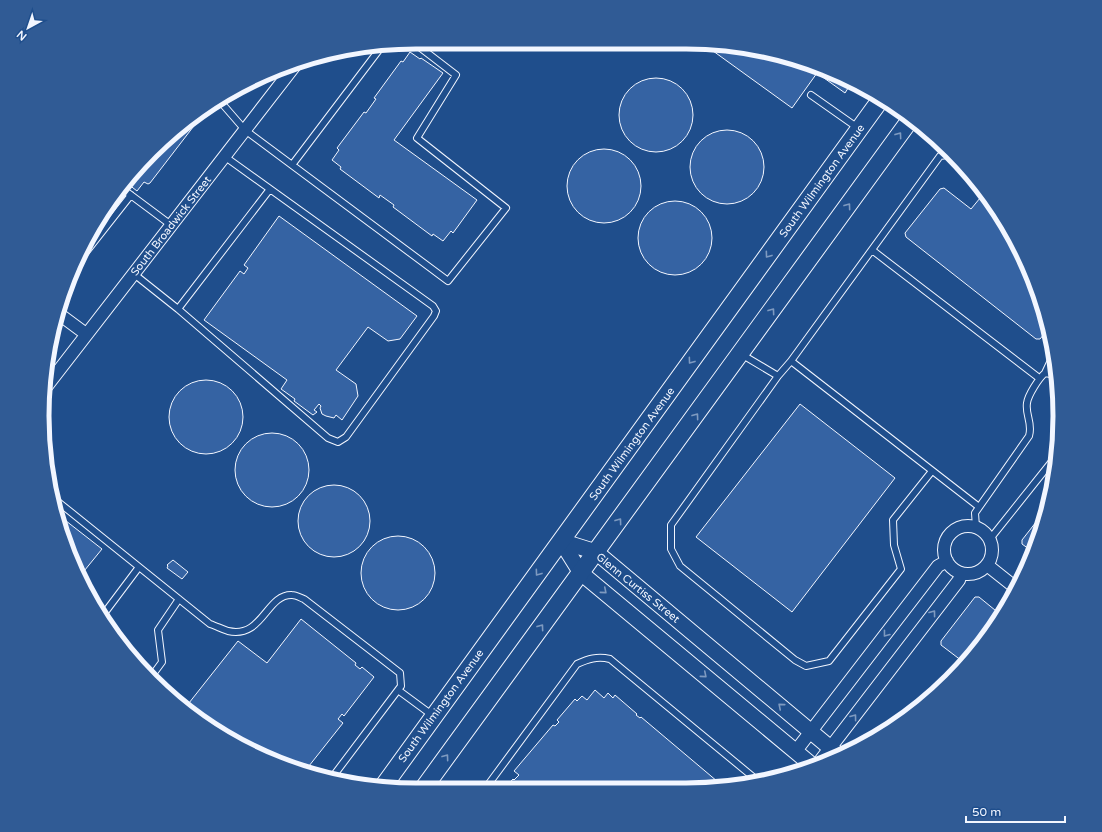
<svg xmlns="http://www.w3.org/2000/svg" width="1102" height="832" font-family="'Varela Round',sans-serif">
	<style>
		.building { fill: #3563a3; stroke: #f2f6ff }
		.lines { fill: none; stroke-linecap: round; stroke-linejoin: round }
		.service-casing { stroke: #f2f6ff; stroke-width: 8 }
		.minor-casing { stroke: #f2f6ff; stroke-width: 14 }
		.tertiary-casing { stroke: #f2f6ff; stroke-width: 17 }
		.secondary-casing { stroke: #f2f6ff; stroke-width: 19 }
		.service { stroke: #1f4e8c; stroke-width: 6 }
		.minor { stroke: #1f4e8c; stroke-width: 12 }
		.tertiary { stroke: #1f4e8c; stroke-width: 15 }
		.secondary { stroke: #1f4e8c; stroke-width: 17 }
		.oneway { stroke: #7e9ac0 }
		.labels { text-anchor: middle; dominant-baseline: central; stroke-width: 3; stroke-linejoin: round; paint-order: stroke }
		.street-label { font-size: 11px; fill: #f2f6ff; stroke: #1f4e8c }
		.rim { fill: none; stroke: #f2f6ff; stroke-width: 5 }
	</style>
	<rect width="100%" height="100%" fill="#1f4e8c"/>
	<path class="building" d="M 702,43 L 783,55 L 850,85 L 845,93 L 817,73 L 792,108 Z
		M 410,52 L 420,59 L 421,58 L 443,73 L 394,140 L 477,200 L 453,233 L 451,231 L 443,241 L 433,234 L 432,236 L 393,207 L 394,205 L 380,195 L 379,198 L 340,169 L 341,167 L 332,160 L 339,150 L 337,148 L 364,112 L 366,113 L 376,99 L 374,98 L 401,61 L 403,62 Z
		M619 115a37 37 0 1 1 74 0a37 37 0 1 1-74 0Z
		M 200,115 L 200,118 L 150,183 L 148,184 L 144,182 L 137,191 L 128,184 L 151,152 Z
		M690 167a37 37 0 1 1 74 0a37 37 0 1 1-74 0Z
		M567 186a37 37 0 1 1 74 0a37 37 0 1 1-74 0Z
		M 944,188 L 971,209 L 985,192 L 1022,251 L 1047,319 L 1049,328 L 1040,339 L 1036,339 L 906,237 L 905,233 L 940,189 Z
		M638 238a37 37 0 1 1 74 0a37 37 0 1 1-74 0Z
		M 279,216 L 417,316 L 400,339 L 388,341 L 368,327 L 336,370 L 356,384 L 358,396 L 342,420 L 336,415 L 334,418 L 326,416 L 322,414 L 320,408 L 321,406 L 319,404 L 314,410 L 317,412 L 313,415 L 294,401 L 295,399 L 281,389 L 287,380 L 204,320 L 240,271 L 244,274 L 248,268 L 244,265 Z
		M169 417a37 37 0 1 1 74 0a37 37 0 1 1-74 0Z
		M 800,404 L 895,478 L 792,612 L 696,537 Z
		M235 470a37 37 0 1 1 74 0a37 37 0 1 1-74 0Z
		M298 521a36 36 0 1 1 72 0a36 36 0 1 1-72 0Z
		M 1047,508 L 1040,536 L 1033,552 L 1022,544 L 1022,540 Z
		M 61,517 L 102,549 L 80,576 L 70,559 Z
		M361 573a37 37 0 1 1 74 0a37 37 0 1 1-74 0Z
		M 173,560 L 188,572 L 182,579 L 167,568 L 168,566 L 167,565 Z
		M 975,597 L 979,597 L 1001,615 L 966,664 L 941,645 L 941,641 Z
		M 301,619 L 356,663 L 355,665 L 360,669 L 362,667 L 374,677 L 344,716 L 342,714 L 338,719 L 343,723 L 305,771 L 229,740 L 185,708 L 238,641 L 267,663 Z
		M 595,690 L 604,698 L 608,693 L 613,698 L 615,695 L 637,714 L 636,715 L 640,718 L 641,717 L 724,787 L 505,788 L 513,779 L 514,780 L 519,775 L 514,771 L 553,725 L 555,726 L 559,722 L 557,720 L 575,699 L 577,701 L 582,696 L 587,700 Z"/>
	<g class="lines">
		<defs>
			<path id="service" d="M 467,42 L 469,44
				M 382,46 L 292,165 L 448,281 L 506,208 L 417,138 L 456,75 L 413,42
				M 811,95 L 858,128
				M 219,100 L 245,130 L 292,165
				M 224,156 L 433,306 L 436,311 L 434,316 L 346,437 L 338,442 L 328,438 L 178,309 L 270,189
				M 124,190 L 171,225
				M 872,250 L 1039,378
				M 75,266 L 131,195
				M 134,274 L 178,309
				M 741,354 L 778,376 L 791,361 L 979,507
				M 791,361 L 940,156 L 947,155
				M 1045,373 L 1053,356
				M 778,376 L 671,525 L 671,549 L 680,566 L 795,660 L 806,666 L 829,661 L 901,569 L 894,545 L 893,520 L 932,471
				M 57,501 L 210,624 C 216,626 222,629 228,631 C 263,639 266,594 292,595 C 296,595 301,598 304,599 L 400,673 L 401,686 L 331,779
				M 976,527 L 975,513 L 1029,436 C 1033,423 1025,415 1027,403 C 1028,395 1039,378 1045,373 L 1056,375 L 1059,412
				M 990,539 L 1057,455
				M 103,615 L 139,567
				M 151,677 L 162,662 L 158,630 L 179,599
				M 398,690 L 432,715
				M 485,789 L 577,664 C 588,659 597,656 610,659 L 758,781"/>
			<path id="minor" d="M 59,314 L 86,334
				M 46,387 L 296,64
				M944 550a24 24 0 1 1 48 0a24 24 0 1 1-48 0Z
				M 987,565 L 1016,588
				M 795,752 L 938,566 L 947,561
				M 817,765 L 959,580 L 961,573"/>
			<path id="tertiary" d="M 561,541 L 596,552 L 840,756
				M 561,541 L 581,573 L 813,766"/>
			<path id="secondary" d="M 382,788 L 881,99
				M 423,789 L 910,120"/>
		</defs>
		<use href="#service" class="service-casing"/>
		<use href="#minor" class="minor-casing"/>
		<use href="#tertiary" class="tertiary-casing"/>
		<use href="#secondary" class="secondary-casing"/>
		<use href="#service" class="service"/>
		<use href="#minor" class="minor"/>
		<use href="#tertiary" class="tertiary"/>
		<use href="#secondary" class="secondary"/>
	</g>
	<defs><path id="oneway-chevron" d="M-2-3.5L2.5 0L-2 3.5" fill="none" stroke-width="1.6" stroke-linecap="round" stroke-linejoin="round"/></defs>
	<g class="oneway">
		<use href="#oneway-chevron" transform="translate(899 135) rotate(-54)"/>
		<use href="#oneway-chevron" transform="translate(848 206) rotate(-54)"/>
		<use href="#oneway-chevron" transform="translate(768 255) rotate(126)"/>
		<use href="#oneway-chevron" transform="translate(772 311) rotate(-54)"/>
		<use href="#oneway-chevron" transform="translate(691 361) rotate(126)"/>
		<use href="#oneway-chevron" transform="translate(696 416) rotate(-54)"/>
		<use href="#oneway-chevron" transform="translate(619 521) rotate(-54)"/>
		<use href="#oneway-chevron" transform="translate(538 573) rotate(126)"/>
		<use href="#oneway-chevron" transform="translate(604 591) rotate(40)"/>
		<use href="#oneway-chevron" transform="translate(933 613) rotate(-53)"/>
		<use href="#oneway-chevron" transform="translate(541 627) rotate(-54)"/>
		<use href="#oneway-chevron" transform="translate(886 634) rotate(128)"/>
		<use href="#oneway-chevron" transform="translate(704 675) rotate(40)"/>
		<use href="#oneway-chevron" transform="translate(781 706) rotate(-140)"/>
		<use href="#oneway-chevron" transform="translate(854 717) rotate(-53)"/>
		<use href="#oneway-chevron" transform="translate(446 757) rotate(-54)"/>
	</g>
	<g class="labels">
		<g class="street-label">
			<text transform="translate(822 181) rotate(-54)">South Wilmington Avenue</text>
			<text transform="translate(171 226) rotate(-52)">South Broadwick Street</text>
			<text transform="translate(632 444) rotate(-54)">South Wilmington Avenue</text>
			<text transform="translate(638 588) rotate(39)">Glenn Curtiss Street</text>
			<text transform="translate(441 706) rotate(-54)">South Wilmington Avenue</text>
		</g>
	</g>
	<path d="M0 0H1102V832H0ZM416 49H686A367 367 0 0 1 1053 416V416A367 367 0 0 1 686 783H416A367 367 0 0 1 49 416V416A367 367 0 0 1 416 49Z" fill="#305b95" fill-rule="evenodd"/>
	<path class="rim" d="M416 49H686A367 367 0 0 1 1053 416V416A367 367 0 0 1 686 783H416A367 367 0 0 1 49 416V416A367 367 0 0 1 416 49Z"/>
	<g transform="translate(28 28) rotate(220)" stroke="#1f4e8c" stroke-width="3" paint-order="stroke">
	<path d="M0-3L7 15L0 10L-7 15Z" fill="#f2f6ff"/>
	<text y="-6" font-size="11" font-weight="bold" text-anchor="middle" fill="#f2f6ff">N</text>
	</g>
	<path d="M966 816v6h99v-6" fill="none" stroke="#f2f6ff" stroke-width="2"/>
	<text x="972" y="816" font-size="12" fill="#f2f6ff" stroke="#1f4e8c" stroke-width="3" paint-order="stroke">50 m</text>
</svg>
